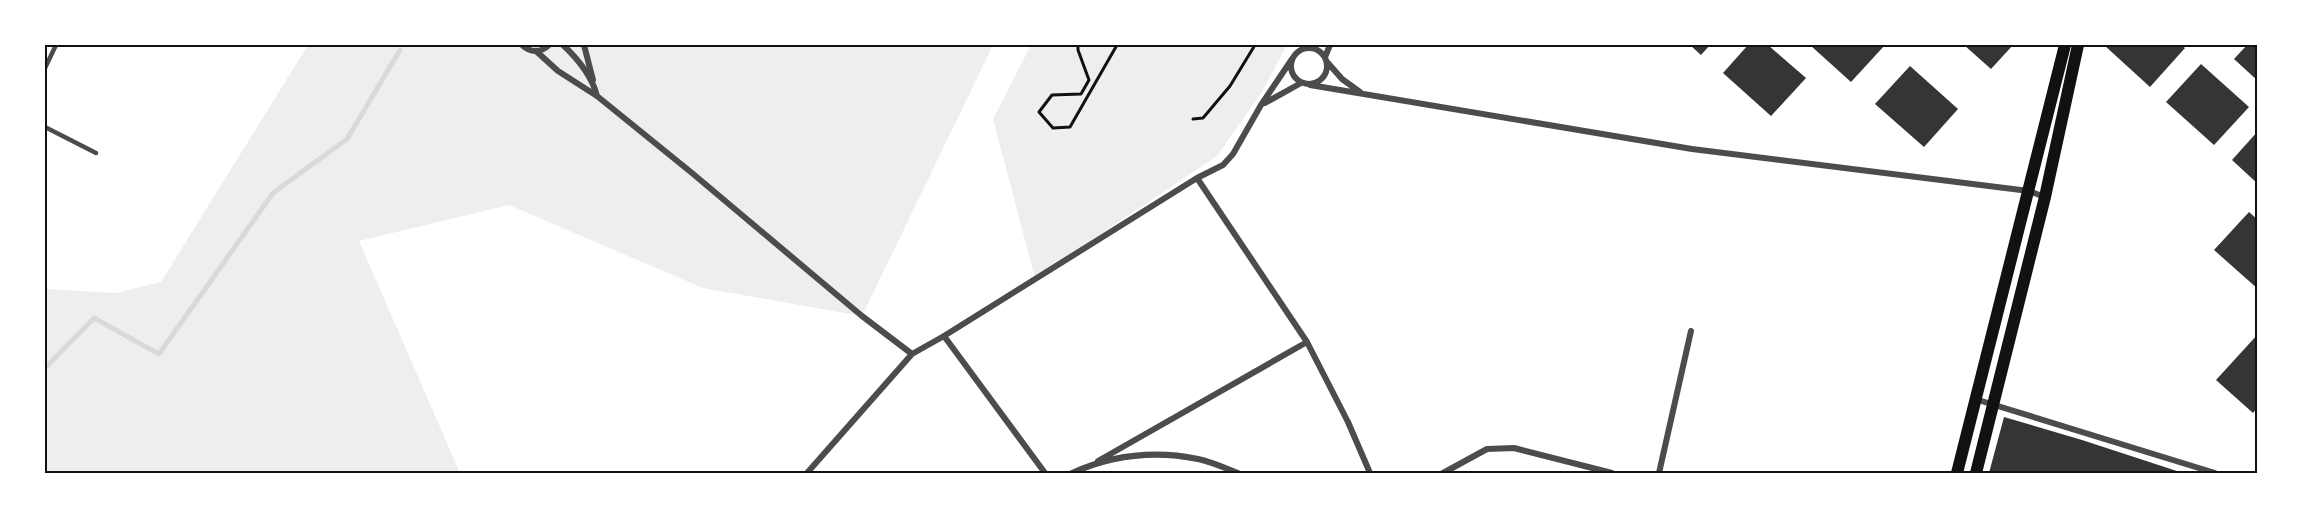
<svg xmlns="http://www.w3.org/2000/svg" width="2303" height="518" font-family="'Fira Sans',sans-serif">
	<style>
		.green { fill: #eee }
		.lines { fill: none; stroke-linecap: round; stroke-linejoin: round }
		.stream { stroke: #d9d9d9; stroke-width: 5 }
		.building { fill: #353535 }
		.path { stroke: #111; stroke-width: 3 }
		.service { stroke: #4c4c4c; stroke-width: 4.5 }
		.minor { stroke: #4c4c4c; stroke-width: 6 }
		.secondary { stroke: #111; stroke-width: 12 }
		.neatline { fill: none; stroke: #111; stroke-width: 2 }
	</style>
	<rect width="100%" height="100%" fill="#fff"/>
	<path class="green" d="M 308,45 L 993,45 L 862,316 L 703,288 L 509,205 L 359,241 L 460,473 L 45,473 L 45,289 L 116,293 L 161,282 Z
		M 1031,45 L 1287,45 L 1262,92 L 1217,156 L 1035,278 L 993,119 Z"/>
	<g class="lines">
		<path class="stream" d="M 45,368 L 94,318 L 159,354 L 273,193 L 347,139 L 400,50"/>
	</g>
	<path class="building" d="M 1690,45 L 1710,45 L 1701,55 Z
		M 1748,45 L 1768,45 L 1806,78 L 1771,116 L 1723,73 Z
		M 1810,45 L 1885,45 L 1851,82 Z
		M 1964,45 L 2013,45 L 1991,69 Z
		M 2104,45 L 2181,45 L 2185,48 L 2150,87 Z
		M 2247,45 L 2258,45 L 2258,81 L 2234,59 Z
		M 2201,64 L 2249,107 L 2214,145 L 2166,102 Z
		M 1910,66 L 1958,109 L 1924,147 L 1875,104 Z
		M 2258,131 L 2258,184 L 2232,160 Z
		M 2249,212 L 2258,220 L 2258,289 L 2214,250 Z
		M 2258,334 L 2258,407 L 2253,413 L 2216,380 Z
		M 2004,417 L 2082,440 L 2183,473 L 1989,473 Z"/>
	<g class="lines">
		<path class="path" d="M 1078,45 L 1078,50 L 1089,80 L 1081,94 L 1052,95 L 1039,112 L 1053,128 L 1070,127 L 1117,45
			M 1193,119 L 1203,118 L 1230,86 L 1255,45"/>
		<path class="service" d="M 45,68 L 56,45
			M 45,127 L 96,153"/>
		<path class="minor" d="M 522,45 C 530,53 541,53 549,45
			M 563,45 C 578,59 592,76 597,96
			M 584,45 L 593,80
			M1291 66a18 18 0 1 1 36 0a18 18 0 1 1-36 0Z
			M 536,51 L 558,71 L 597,96 L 692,173 L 862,316 L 912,354
			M 1325,57 L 1330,45
			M 1328,63 L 1342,79 L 1360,92
			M 1310,85 L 1692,149 L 2029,191 L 2045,197
			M 1265,103 L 1301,83
			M 1197,178 L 1307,342 L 1348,422 L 1370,473
			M 944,336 L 1045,473
			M 1975,399 L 2215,473
			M 1098,461 L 1307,342
			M 807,473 L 912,354 L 944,336 L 1197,178 L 1223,165 L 1233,154 L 1261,105 L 1292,59
			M 1072,473 C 1112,455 1154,450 1198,459 C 1212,462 1225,468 1238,473
			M 1443,473 L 1487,449 L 1514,448 L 1612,473
			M 1659,473 L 1691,331"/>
		<path class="secondary" d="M 1957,473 L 2065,45
			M 1976,473 L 2045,197 L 2078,45"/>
	</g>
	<rect width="2303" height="518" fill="none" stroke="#ffffff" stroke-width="93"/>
	<rect x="46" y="46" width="2210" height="426" class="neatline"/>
</svg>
